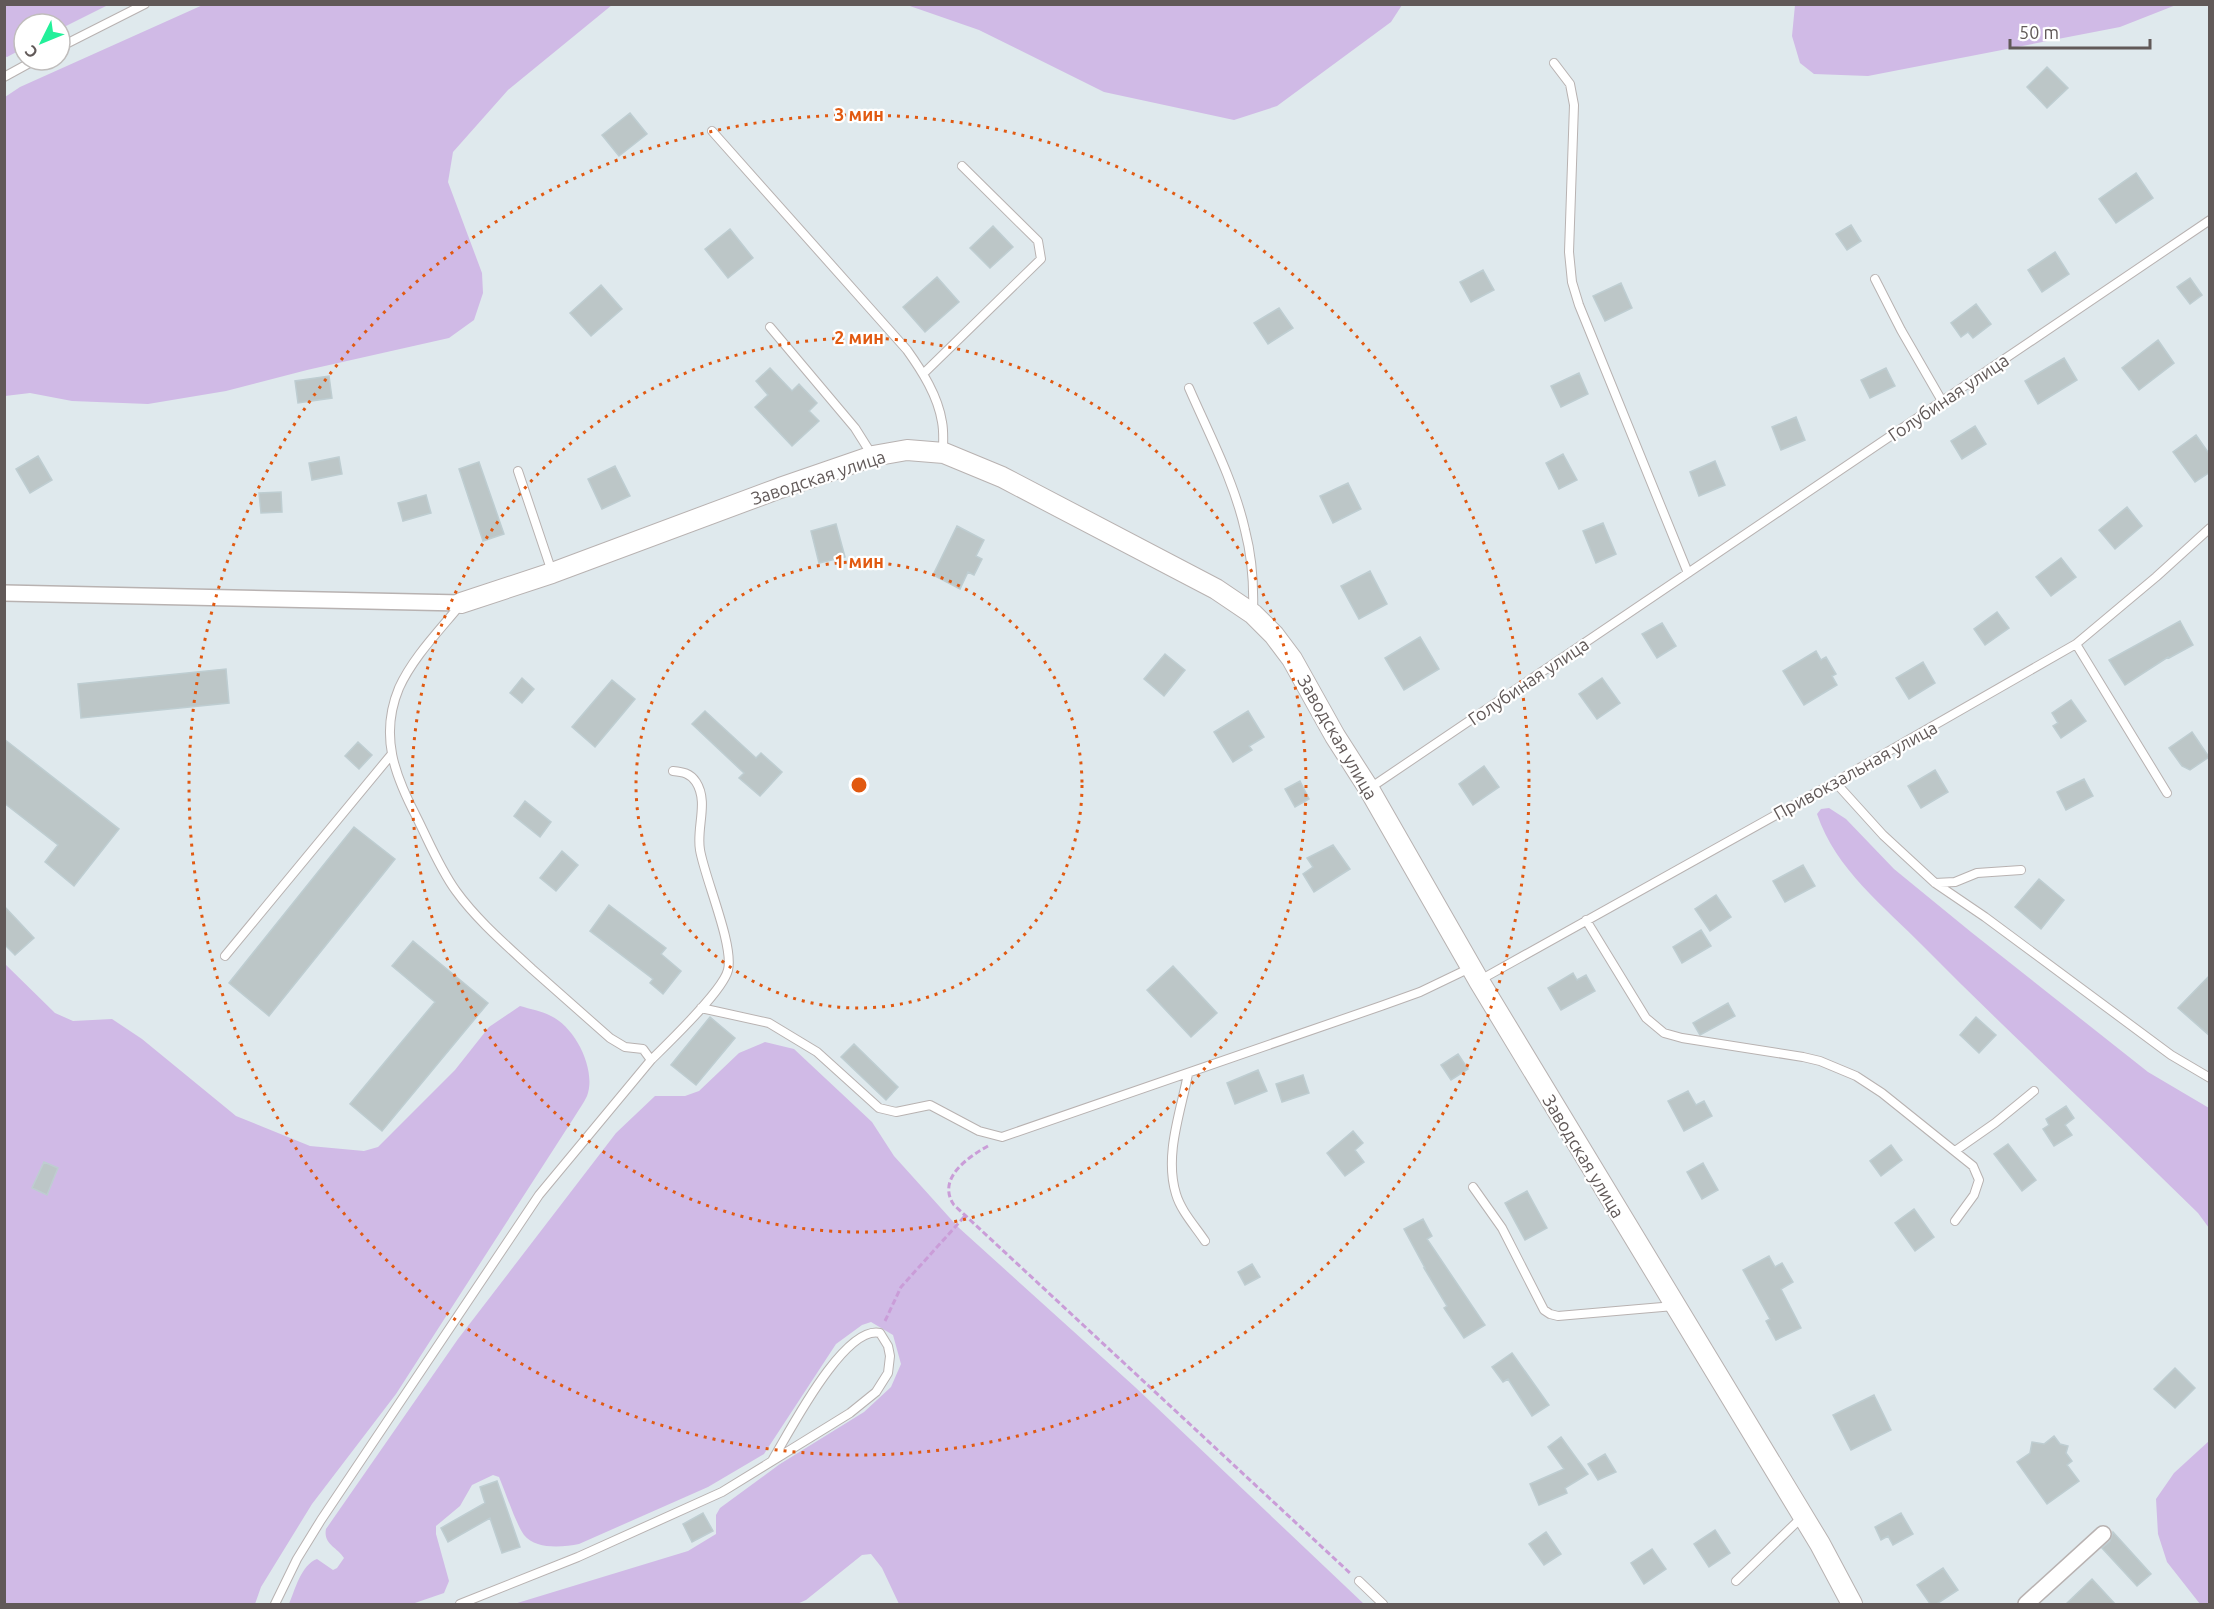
<svg xmlns="http://www.w3.org/2000/svg" width="2214" height="1609" font-family="Ubuntu,sans-serif">
	<style>
		.green { fill: #d0bae6 }
		.building { fill: #bcc6c7; stroke: #becdd1; stroke-width: 1.5 }
		.lines { fill: none; stroke-linecap: round; stroke-linejoin: round }
		.service-casing { stroke: #b8b2b1; stroke-width: 10 }
		.minor-casing { stroke: #b8b2b1; stroke-width: 18 }
		.tertiary-casing { stroke: #b8b2b1; stroke-width: 22 }
		.path { stroke: #ca9dd8; stroke-width: 3; stroke-dasharray: 6 3; stroke-linecap: butt }
		.service { stroke: #fff; stroke-width: 8 }
		.minor { stroke: #fff; stroke-width: 15 }
		.tertiary { stroke: #fff; stroke-width: 20 }
		.ring { fill: none; stroke: #e15910; stroke-width: 3; stroke-dasharray: 3 6 }
		.labels { text-anchor: middle; dominant-baseline: central; stroke-width: 4.5; stroke-linejoin: round; paint-order: stroke }
		.street-label { font-size: 18px; fill: #615958; stroke: #fff }
		.centre { fill: #e15910; stroke: #fff; stroke-width: 3 }
		.ring-label { font-size: 18px; text-anchor: middle; font-weight: bold; fill: #e15910; stroke: #fff; stroke-width: 4.5; stroke-linejoin: round; paint-order: stroke }
	</style>
	<rect width="100%" height="100%" fill="#dfe9ed"/>
	<path class="green" d="M 5,4 L 108,4 L 108,5 L 60,29 L 60,24 L 24,24 L 24,48 L 7,57 L 4,56 Z
		M 205,4 L 612,5 L 508,90 L 453,152 L 448,182 L 482,273 L 483,293 L 474,320 L 449,338 L 307,370 L 226,391 L 148,404 L 72,401 L 30,393 L 5,396 L 5,97 L 20,87 Z
		M 907,5 L 1402,5 L 1391,22 L 1277,106 L 1234,120 L 1104,92 L 979,30 Z
		M 1795,5 L 1795,4 L 2176,5 L 2120,27 L 1868,76 L 1814,74 L 1800,63 L 1792,36 Z
		M 1829,808 L 1846,819 L 1894,869 L 1971,932 L 2148,1072 L 2209,1108 L 2209,1228 L 2198,1213 C 2107,1123 2013,1037 1924,947 C 1883,905 1836,870 1817,814 L 1821,809 Z
		M 4,963 L 55,1013 L 73,1021 L 112,1019 L 142,1039 L 236,1116 L 310,1146 L 364,1151 L 378,1147 L 455,1070 L 489,1027 L 520,1006 C 530,1009 542,1011 551,1016 C 575,1027 597,1070 587,1096 C 584,1103 579,1109 575,1116 L 396,1394 L 312,1504 L 261,1587 L 255,1604 L 5,1604 Z
		M 765,1042 L 794,1049 L 872,1122 L 894,1156 L 958,1227 L 1135,1387 L 1364,1604 L 899,1604 L 882,1568 L 871,1554 L 862,1555 L 806,1600 L 797,1604 L 514,1604 L 688,1551 L 716,1534 L 716,1515 L 720,1508 L 780,1464 L 864,1412 L 891,1387 L 901,1364 L 893,1335 L 871,1322 L 862,1325 L 836,1344 L 764,1454 L 708,1487 L 579,1544 C 563,1547 536,1550 524,1535 C 516,1524 505,1491 499,1477 L 493,1475 L 472,1485 L 460,1506 L 436,1526 L 436,1534 L 449,1581 L 444,1593 L 412,1604 L 289,1604 C 295,1590 301,1565 317,1559 L 333,1570 L 337,1568 L 344,1558 C 337,1547 323,1544 326,1529 L 458,1339 L 616,1133 L 655,1096 L 685,1096 L 699,1091 L 739,1053 Z
		M 2209,1441 L 2209,1604 L 2200,1604 L 2167,1562 L 2158,1534 L 2156,1499 L 2174,1473 Z"/>
	<path class="building" d="M 2047,67 L 2068,88 L 2047,108 L 2027,87 Z
		M 630,113 L 647,134 L 619,156 L 602,135 Z
		M 2136,173 L 2153,198 L 2116,223 L 2099,199 Z
		M 1851,225 L 1861,241 L 1847,250 L 1836,234 Z
		M 993,226 L 1013,247 L 990,268 L 970,248 Z
		M 730,229 L 753,258 L 728,278 L 705,249 Z
		M 2055,252 L 2069,274 L 2042,292 L 2028,270 Z
		M 1483,270 L 1494,290 L 1471,302 L 1460,282 Z
		M 937,277 L 959,302 L 925,332 L 903,307 Z
		M 2190,278 L 2202,295 L 2190,304 L 2177,287 Z
		M 1621,283 L 1632,308 L 1605,321 L 1593,296 Z
		M 601,285 L 622,309 L 591,336 L 570,313 Z
		M 1976,304 L 1991,324 L 1973,338 L 1968,332 L 1961,337 L 1951,323 Z
		M 1279,308 L 1293,328 L 1268,344 L 1254,323 Z
		M 2158,340 L 2174,363 L 2139,390 L 2122,368 Z
		M 2064,358 L 2077,380 L 2038,404 L 2025,381 Z
		M 770,368 L 792,391 L 799,384 L 817,403 L 809,411 L 819,421 L 792,446 L 755,407 L 768,395 L 756,381 Z
		M 1886,368 L 1895,386 L 1870,398 L 1861,380 Z
		M 1579,373 L 1588,394 L 1561,407 L 1551,386 Z
		M 329,376 L 332,398 L 298,403 L 295,381 Z
		M 1796,417 L 1805,440 L 1781,450 L 1772,427 Z
		M 1975,426 L 1986,444 L 1962,459 L 1951,441 Z
		M 2196,435 L 2210,455 L 2210,472 L 2195,482 L 2173,452 Z
		M 1563,454 L 1577,480 L 1559,489 L 1546,463 Z
		M 38,456 L 52,480 L 30,493 L 16,469 Z
		M 339,457 L 342,474 L 312,480 L 309,463 Z
		M 1715,461 L 1725,485 L 1699,496 L 1690,472 Z
		M 479,462 L 504,534 L 483,541 L 459,469 Z
		M 615,466 L 630,496 L 602,509 L 588,479 Z
		M 1348,483 L 1361,509 L 1333,523 L 1320,496 Z
		M 281,492 L 282,512 L 261,513 L 259,493 Z
		M 426,495 L 431,513 L 403,521 L 398,503 Z
		M 2127,507 L 2142,526 L 2115,549 L 2099,530 Z
		M 1603,523 L 1616,554 L 1596,563 L 1583,531 Z
		M 836,524 L 845,557 L 819,563 L 811,531 Z
		M 957,526 L 984,540 L 976,556 L 982,559 L 974,575 L 968,572 L 960,589 L 933,575 Z
		M 2061,558 L 2076,577 L 2051,596 L 2036,577 Z
		M 1370,571 L 1387,604 L 1359,619 L 1341,586 Z
		M 1997,612 L 2009,628 L 1985,645 L 1974,629 Z
		M 2180,621 L 2193,645 L 2169,658 L 2168,657 L 2125,685 L 2109,660 Z
		M 1662,623 L 1676,646 L 1657,658 L 1642,634 Z
		M 1420,637 L 1439,669 L 1404,690 L 1385,658 Z
		M 1816,651 L 1821,660 L 1826,657 L 1836,674 L 1832,676 L 1837,685 L 1804,705 L 1783,671 Z
		M 1165,654 L 1185,670 L 1164,696 L 1144,679 Z
		M 1923,662 L 1935,683 L 1909,699 L 1896,678 Z
		M 226,669 L 229,703 L 81,718 L 78,684 Z
		M 522,678 L 534,689 L 522,703 L 510,693 Z
		M 1602,678 L 1620,703 L 1597,719 L 1579,694 Z
		M 612,680 L 635,699 L 595,747 L 572,727 Z
		M 2071,700 L 2086,721 L 2061,738 L 2053,726 L 2058,723 L 2052,713 Z
		M 705,711 L 756,758 L 761,753 L 782,772 L 760,796 L 739,778 L 744,773 L 692,724 Z
		M 1248,711 L 1264,737 L 1249,746 L 1252,750 L 1233,762 L 1214,732 Z
		M 2192,732 L 2209,757 L 2190,770 L 2182,766 L 2169,748 Z
		M 4,739 L 119,829 L 74,886 L 45,862 L 58,845 L 4,803 Z
		M 358,742 L 372,755 L 359,769 L 345,756 Z
		M 1484,766 L 1499,787 L 1473,805 L 1459,784 Z
		M 1935,770 L 1948,792 L 1921,808 L 1908,786 Z
		M 2084,779 L 2093,796 L 2066,810 L 2057,792 Z
		M 1300,781 L 1309,799 L 1295,807 L 1285,789 Z
		M 525,801 L 551,822 L 540,837 L 514,816 Z
		M 354,827 L 395,859 L 269,1016 L 229,983 Z
		M 1333,845 L 1350,869 L 1314,892 L 1303,874 L 1313,867 L 1307,858 Z
		M 562,851 L 578,865 L 556,891 L 540,878 Z
		M 1803,865 L 1815,886 L 1785,902 L 1773,881 Z
		M 2039,879 L 2064,900 L 2041,929 L 2015,907 Z
		M 1716,895 L 1731,917 L 1710,931 L 1695,909 Z
		M 609,905 L 666,948 L 661,954 L 681,971 L 663,994 L 650,983 L 653,979 L 590,931 Z
		M 4,906 L 34,938 L 15,955 L 4,944 Z
		M 1701,930 L 1711,946 L 1682,963 L 1673,947 Z
		M 413,941 L 488,1003 L 382,1131 L 350,1104 L 435,1002 L 392,966 Z
		M 1173,966 L 1217,1013 L 1191,1037 L 1147,990 Z
		M 1573,973 L 1577,980 L 1586,975 L 1595,991 L 1561,1010 L 1548,988 Z
		M 2210,975 L 2210,1036 L 2178,1008 Z
		M 1728,1003 L 1735,1016 L 1700,1035 L 1693,1023 Z
		M 710,1017 L 735,1038 L 696,1085 L 671,1065 Z
		M 1976,1017 L 1996,1035 L 1979,1053 L 1960,1035 Z
		M 854,1044 L 898,1087 L 886,1100 L 841,1057 Z
		M 1458,1054 L 1468,1069 L 1451,1080 L 1441,1065 Z
		M 1258,1070 L 1267,1091 L 1235,1104 L 1227,1083 Z
		M 1303,1075 L 1309,1093 L 1282,1102 L 1276,1084 Z
		M 1688,1091 L 1696,1105 L 1704,1101 L 1712,1116 L 1684,1131 L 1668,1101 Z
		M 2066,1106 L 2074,1118 L 2065,1125 L 2072,1135 L 2054,1146 L 2043,1129 L 2049,1125 L 2046,1119 Z
		M 1353,1131 L 1363,1143 L 1355,1150 L 1364,1162 L 1345,1176 L 1327,1153 Z
		M 2008,1144 L 2036,1180 L 2022,1191 L 1994,1154 Z
		M 1891,1145 L 1902,1160 L 1881,1176 L 1870,1161 Z
		M 44,1162 L 58,1168 L 47,1195 L 32,1188 Z
		M 1703,1163 L 1718,1190 L 1702,1199 L 1687,1172 Z
		M 1527,1191 L 1547,1228 L 1525,1240 L 1505,1203 Z
		M 1914,1209 L 1934,1237 L 1915,1251 L 1895,1223 Z
		M 1423,1219 L 1432,1236 L 1427,1239 L 1485,1325 L 1464,1338 L 1444,1308 L 1447,1306 L 1424,1268 L 1425,1268 L 1404,1229 Z
		M 1769,1256 L 1775,1267 L 1782,1263 L 1793,1282 L 1781,1289 L 1801,1328 L 1776,1340 L 1766,1321 L 1770,1319 L 1743,1270 Z
		M 1252,1264 L 1260,1277 L 1245,1285 L 1238,1272 Z
		M 1512,1353 L 1549,1405 L 1532,1416 L 1508,1379 L 1503,1382 L 1492,1367 Z
		M 2175,1368 L 2195,1388 L 2175,1408 L 2154,1389 Z
		M 1874,1395 L 1891,1430 L 1851,1450 L 1833,1415 Z
		M 2054,1436 L 2060,1444 L 2068,1446 L 2066,1453 L 2072,1461 L 2067,1465 L 2079,1481 L 2047,1504 L 2017,1462 L 2030,1453 L 2032,1442 L 2044,1444 Z
		M 1561,1437 L 1588,1474 L 1565,1488 L 1567,1493 L 1539,1505 L 1530,1484 L 1564,1469 L 1548,1447 Z
		M 1605,1454 L 1616,1472 L 1598,1480 L 1588,1464 Z
		M 497,1481 L 520,1547 L 502,1553 L 490,1518 L 448,1542 L 441,1528 L 485,1503 L 480,1487 Z
		M 703,1513 L 713,1531 L 692,1542 L 683,1524 Z
		M 1901,1513 L 1913,1534 L 1893,1545 L 1888,1536 L 1881,1540 L 1875,1527 Z
		M 1715,1530 L 1730,1553 L 1709,1567 L 1694,1544 Z
		M 1546,1532 L 1561,1554 L 1544,1565 L 1529,1544 Z
		M 2113,1532 L 2151,1574 L 2137,1586 L 2102,1548 L 2110,1541 Z
		M 1652,1549 L 1666,1569 L 1644,1584 L 1631,1563 Z
		M 1943,1568 L 1958,1590 L 1935,1605 L 1931,1605 L 1917,1585 Z
		M 2092,1579 L 2116,1605 L 2065,1605 Z"/>
	<g class="lines">
		<defs>
			<path id="service" d="M 60,47 L 145,4
				M 1554,63 L 1570,84 L 1574,105 L 1569,252 L 1572,282 L 1579,305 L 1688,573
				M 4,77 L 35,60
				M 712,131 L 907,350 C 922,371 938,396 942,422 C 944,432 943,442 943,451
				M 1875,279 L 1901,330 L 1942,401
				M 770,327 L 855,428 L 872,455
				M 923,374 L 1041,259 L 1038,241 L 962,166
				M 1189,388 C 1209,434 1234,481 1245,530 C 1252,557 1254,585 1253,613
				M 518,471 L 552,572
				M 2076,644 L 2167,793
				M 1835,782 L 1883,835 L 1935,883 L 1985,917 L 2171,1055 L 2210,1078
				M 1370,788 L 2210,220
				M 1935,883 L 1955,882 L 1977,873 L 2021,870
				M 1586,920 L 1646,1018 L 1664,1033 L 1682,1038 L 1803,1057 L 1820,1061 L 1856,1076 L 1882,1093 L 1973,1166 L 1979,1180 L 1974,1195 L 1955,1221
				M 225,956 L 391,755
				M 1480,980 L 1835,782 L 2076,644 L 2156,577 L 2210,528
				M 701,1008 L 769,1023 L 817,1052 L 879,1108 L 896,1112 L 930,1105 L 979,1131 L 1002,1137 L 1381,1006 L 1420,992 L 1470,968
				M 651,1060 C 668,1043 723,991 728,970 C 734,945 705,879 700,850 C 696,828 709,802 696,782 C 690,773 683,772 673,771
				M 1188,1074 C 1181,1111 1164,1155 1176,1194 C 1181,1211 1195,1226 1205,1241
				M 1955,1151 L 1995,1123 L 2034,1091
				M 1473,1187 L 1502,1228 L 1544,1310 L 1550,1314 L 1558,1316 L 1674,1306
				M 1359,1581 L 1383,1604
				M 1736,1581 L 1802,1517
				M 275,1604 L 297,1559 L 321,1520 L 539,1195 L 651,1060 L 643,1049 L 625,1047 L 610,1038 C 584,1015 558,992 532,969 C 505,944 477,920 456,891 C 440,869 429,842 417,818 C 395,776 379,736 399,688 C 413,657 440,630 461,604
				M 460,1604 L 578,1557 L 722,1492 L 850,1413 L 876,1392 L 888,1373 L 890,1356 L 888,1346 L 880,1333 C 844,1325 790,1431 773,1459"/>
			<path id="minor" d="M 4,593 L 461,603
				M 2026,1604 L 2103,1534"/>
			<path id="tertiary" d="M 461,603 L 552,573 L 780,488 L 873,456 L 907,450 L 944,453 L 1002,477 L 1216,589 L 1253,614 L 1274,635 L 1292,659 L 1335,736 L 1369,789 L 1479,981 L 1820,1544 L 1852,1604"/>
		</defs>
		<use href="#service" class="service-casing"/>
		<use href="#minor" class="minor-casing"/>
		<use href="#tertiary" class="tertiary-casing"/>
		<path class="path" d="M 988,1146 C 968,1157 936,1179 954,1205 L 1351,1574
			M 885,1321 L 901,1287 L 965,1216"/>
		<use href="#service" class="service"/>
		<use href="#minor" class="minor"/>
		<use href="#tertiary" class="tertiary"/>
	</g>
	<g class="ring">
		<circle cx="859" cy="785" r="223"/>
		<circle cx="859" cy="785" r="447"/>
		<circle cx="859" cy="785" r="670"/>
	</g>
	<g class="labels">
		<g class="street-label">
			<text transform="translate(1948 397) rotate(-34)">Голубиная улица</text>
			<text transform="translate(818 477) rotate(-18)">Заводская улица</text>
			<text transform="translate(1528 681) rotate(-34)">Голубиная улица</text>
			<text transform="translate(1338 737) rotate(60)">Заводская улица</text>
			<text transform="translate(1855 770) rotate(-29)">Привокзальная улица</text>
			<text transform="translate(1584 1156) rotate(59)">Заводская улица</text>
		</g>
	</g>
	<circle cx="859" cy="785" r="9" class="centre"/>
	<g class="ring-label">
		<text x="859" y="121">3 мин</text>
		<text x="859" y="344">2 мин</text>
		<text x="859" y="568">1 мин</text>
	</g>
	<rect width="2214" height="1609" fill="none" stroke="#615958" stroke-width="12"/>
	<g transform="translate(42 42) rotate(227)"><circle r="28" fill="#ffffff" stroke="#c0bdbc" stroke-width="1.5"/>
	<path d="M0-4.5L10 22L0 15L-10 22Z" fill="#22f09a"/>
	<text y="-9" font-size="16" font-weight="bold" text-anchor="middle" fill="#615958">С</text>
	</g>
	<path d="M2010 39v9h140v-9" fill="none" stroke="#615958" stroke-width="3"/>
	<text x="2019" y="39" font-size="18" fill="#615958" stroke="#ffffff" stroke-width="4.5" paint-order="stroke">50 m</text>
</svg>
